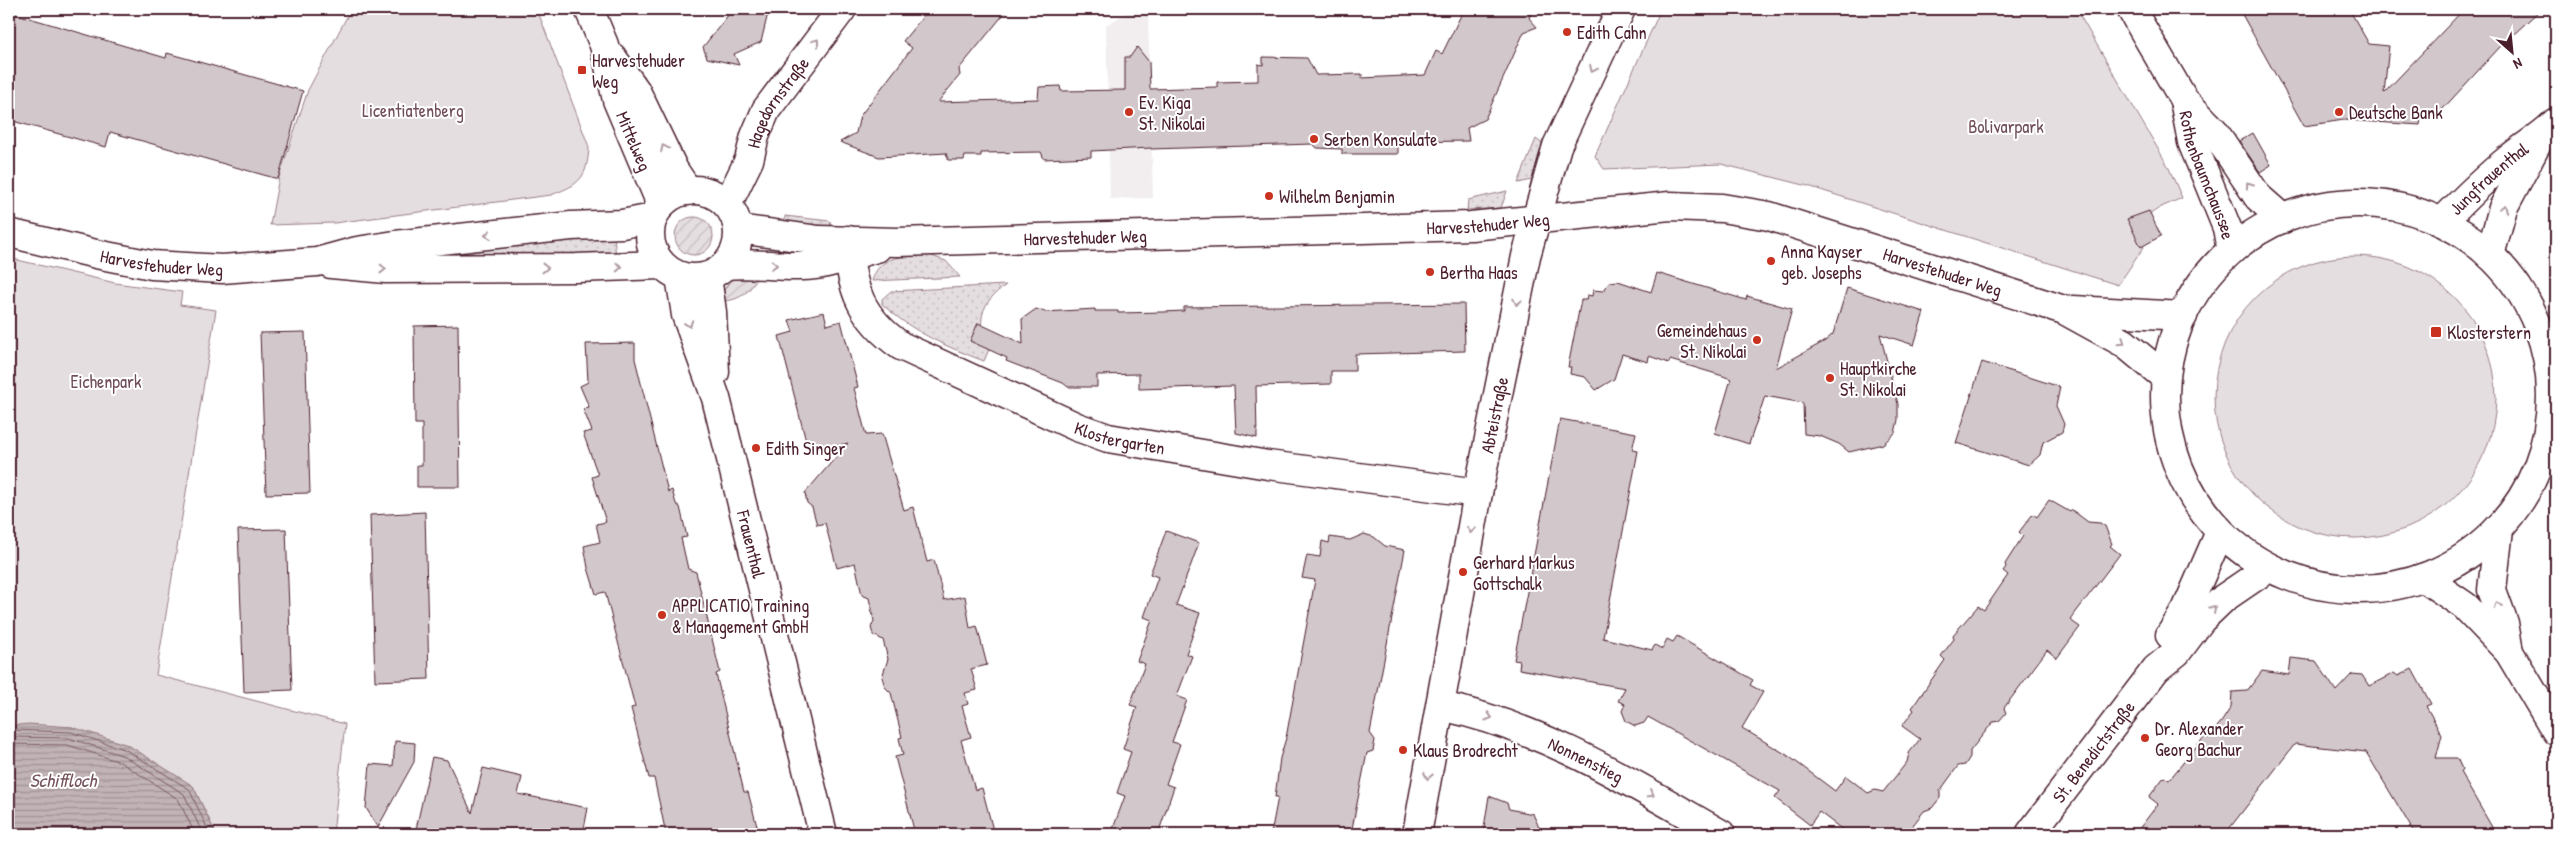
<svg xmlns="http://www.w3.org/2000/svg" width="2565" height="843" font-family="'Patrick Hand',sans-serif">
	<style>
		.built { fill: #f2eeef }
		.grass { fill: url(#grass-dots); stroke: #987e86 }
		.park { fill: #e5dee0; stroke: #987e86 }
		.garden { fill: url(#garden-furrows); stroke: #987e86 }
		.water { fill: url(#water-rules); stroke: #91787e }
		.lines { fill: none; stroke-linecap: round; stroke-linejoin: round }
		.shore { stroke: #7a5a63; stroke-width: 1 }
		.building { fill: #d2c7cb; stroke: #4a1f2b }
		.minor-casing { stroke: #4a1f2b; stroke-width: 31 }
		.tertiary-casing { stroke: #4a1f2b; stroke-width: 31 }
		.secondary-casing { stroke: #4a1f2b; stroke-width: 31 }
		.minor { stroke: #fff; stroke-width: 28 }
		.tertiary { stroke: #fff; stroke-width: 28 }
		.secondary { stroke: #fff; stroke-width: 28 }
		.oneway { stroke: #ae9aa0 }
		.poi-dot { fill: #c8321e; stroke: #fff; stroke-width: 2 }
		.labels { text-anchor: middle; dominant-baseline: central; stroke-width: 4; stroke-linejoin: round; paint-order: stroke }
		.poi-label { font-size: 18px; fill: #4a1f2b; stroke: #fff; text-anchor: start }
		.street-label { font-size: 18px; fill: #4a1f2b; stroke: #fff }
		.park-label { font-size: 18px; fill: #714f58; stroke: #fff }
		.water-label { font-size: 19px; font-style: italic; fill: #74535c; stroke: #fff }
	</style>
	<defs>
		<pattern id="grass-dots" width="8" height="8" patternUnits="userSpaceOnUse" patternTransform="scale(1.25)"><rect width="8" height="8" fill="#e5dee0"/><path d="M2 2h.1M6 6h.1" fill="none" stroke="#c6bec0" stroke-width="1.8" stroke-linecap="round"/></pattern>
		<pattern id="garden-furrows" width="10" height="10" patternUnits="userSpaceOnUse" patternTransform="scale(1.25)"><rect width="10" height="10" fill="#e5dee0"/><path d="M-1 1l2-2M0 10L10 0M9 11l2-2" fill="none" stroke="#c6bec0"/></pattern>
		<pattern id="water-rules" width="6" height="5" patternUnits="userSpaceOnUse" patternTransform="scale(1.25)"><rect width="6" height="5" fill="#c1b3b6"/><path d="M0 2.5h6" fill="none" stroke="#9f9194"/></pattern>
	</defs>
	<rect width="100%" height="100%" fill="#fff"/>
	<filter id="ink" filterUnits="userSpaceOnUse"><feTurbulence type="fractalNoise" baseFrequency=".02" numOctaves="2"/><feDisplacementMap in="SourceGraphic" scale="10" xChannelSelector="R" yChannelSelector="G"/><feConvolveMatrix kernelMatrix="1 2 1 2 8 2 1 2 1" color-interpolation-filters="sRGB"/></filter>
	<g filter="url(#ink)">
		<path class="built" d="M 1133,9 L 1138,9 L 1148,15 L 1153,198 L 1110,199 L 1106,25 Z"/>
		<path class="grass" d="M 1536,139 L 1548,148 L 1537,179 L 1518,183 Z
			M 1507,191 L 1501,208 L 1467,210 L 1468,200 Z
			M 785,216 L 830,221 L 831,226 L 828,231 L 784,228 Z
			M 614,235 L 616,259 L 402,260 L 402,253 Z
			M 929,255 L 946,261 L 960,277 L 872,281 C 879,254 906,256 929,255 Z
			M 1006,285 C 981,302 975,322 989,349 L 984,361 C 947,347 912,332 882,304 L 882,299 L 891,291 Z"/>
		<path class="park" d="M 351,9 L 537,9 L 589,147 C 587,179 580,184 551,195 L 334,223 L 270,225 L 279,177 L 308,90 Z
			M 1661,9 L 2076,9 L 2168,166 L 2182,198 L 2161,207 L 2132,226 L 2144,247 L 2118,285 L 1808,186 L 1721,164 L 1604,169 L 1595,156 Z
			M2214 397a141 141 0 1 1 282 0a141 141 0 1 1-282 0Z
			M 9,258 L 115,283 L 182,292 L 180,305 L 216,310 L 156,675 L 345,724 L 333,834 L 216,834 L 193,786 L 72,727 L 9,726 Z"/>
		<path class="garden" d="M675 236a19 19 0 1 1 38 0a19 19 0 1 1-38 0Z
			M 759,271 C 754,289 741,301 722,301 C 723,278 740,276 759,271 Z"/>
		<path class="water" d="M 29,724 L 72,727 L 128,745 L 193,786 L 216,834 L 9,834 L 9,726 Z"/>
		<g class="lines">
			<path class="shore" d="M 9,730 L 71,732 L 126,750 L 189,789 L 210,834
				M 9,737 L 69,738 L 124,756 L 184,794 L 203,834
				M 9,744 L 68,745 L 120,762 L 178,799 L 195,834"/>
		</g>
		<path class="building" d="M 733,9 L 769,9 L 761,42 L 734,54 L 739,65 L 707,58 L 703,47 Z
			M 929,9 L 1008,9 L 959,69 L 960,75 L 938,102 L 1038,99 L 1039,87 L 1060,86 L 1061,91 L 1125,90 L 1125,57 L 1130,57 L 1137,47 L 1149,62 L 1150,89 L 1217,87 L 1217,82 L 1258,81 L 1258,64 L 1263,65 L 1263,57 L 1307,58 L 1316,75 L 1362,74 L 1362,78 L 1425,75 L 1436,51 L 1442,54 L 1464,9 L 1533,9 L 1529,18 L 1537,27 L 1524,32 L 1485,119 L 1467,128 L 1469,141 L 1398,142 L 1398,154 L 1342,154 L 1342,149 L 1317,148 L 1313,144 L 1151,149 L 1151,148 L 1091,151 L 1091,157 L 1044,159 L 1041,152 L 981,153 L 981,156 L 965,156 L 964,160 L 948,160 L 946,153 L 879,157 L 840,142 L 856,133 L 860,116 L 912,48 L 903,41 Z
			M 2239,9 L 2349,9 L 2369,44 L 2389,46 L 2384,93 L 2464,9 L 2541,9 L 2499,48 L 2440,112 L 2426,119 L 2421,118 L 2420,125 L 2344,120 L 2304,126 Z
			M 9,12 L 166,58 L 167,53 L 303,91 L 278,179 L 110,132 L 106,147 L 9,120 Z
			M 2253,133 L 2271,165 L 2260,172 L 2239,141 Z
			M 2149,211 L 2161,236 L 2141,247 L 2127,219 Z
			M 1657,273 L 1746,300 L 1747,296 L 1792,309 L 1776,368 L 1825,341 L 1833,334 L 1847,288 L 1924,312 L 1914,345 L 1880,334 L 1898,404 L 1898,420 L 1895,433 L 1883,444 L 1849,452 L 1839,444 L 1820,436 L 1804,434 L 1803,403 L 1765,396 L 1749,444 L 1715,433 L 1731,379 L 1723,376 L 1670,360 L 1669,363 L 1649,356 L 1648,362 L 1622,354 L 1614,379 L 1596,390 L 1585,377 L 1570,374 L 1571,367 L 1568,367 L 1581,300 L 1586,300 L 1587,295 L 1592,296 L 1593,290 L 1603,291 L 1610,282 L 1618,281 L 1651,292 Z
			M 1464,304 L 1465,351 L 1355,354 L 1355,371 L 1331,371 L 1331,384 L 1256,386 L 1257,438 L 1236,433 L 1234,386 L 1139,389 L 1139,374 L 1097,375 L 1097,387 L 1068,387 L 1063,383 L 1006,361 L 1007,358 L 970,341 L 978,323 L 1023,344 L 1022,319 L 1036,309 L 1045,312 L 1095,309 L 1095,311 L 1118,311 L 1118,313 L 1163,312 L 1184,311 L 1184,307 Z
			M 824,312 L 827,325 L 841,321 L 858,387 L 854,388 L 866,435 L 882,434 L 904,510 L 913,507 L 927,562 L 934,560 L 944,600 L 965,596 L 970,628 L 977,626 L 987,665 L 971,669 L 977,690 L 965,693 L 968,704 L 962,706 L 971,737 L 961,740 L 975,790 L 982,788 L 994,834 L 915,834 L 895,757 L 903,755 L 899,738 L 902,737 L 891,693 L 885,687 L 882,677 L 888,659 L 883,640 L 873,635 L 871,627 L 874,621 L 869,598 L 862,595 L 855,563 L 837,568 L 825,523 L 817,525 L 812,507 L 807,503 L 805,493 L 848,443 L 809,453 L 779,336 L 793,332 L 789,320 Z
			M 458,325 L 460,487 L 417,487 L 417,465 L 422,465 L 422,424 L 415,424 L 414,326 Z
			M 305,332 L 310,493 L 266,494 L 260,333 Z
			M 635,343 L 635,359 L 668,492 L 672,490 L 676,504 L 680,507 L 687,537 L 681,538 L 688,569 L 696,572 L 720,672 L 716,674 L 744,792 L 748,792 L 759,834 L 666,834 L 654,778 L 649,778 L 631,708 L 635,707 L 605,592 L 596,594 L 588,568 L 584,546 L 600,542 L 596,524 L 606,522 L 592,477 L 598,475 L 583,433 L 592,431 L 583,409 L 589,407 L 580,386 L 588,382 L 586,344 Z
			M 1982,362 L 2060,387 L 2056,406 L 2064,424 L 2062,432 L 2043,442 L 2040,455 L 2029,465 L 1956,443 Z
			M 1560,419 L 1636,433 L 1632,450 L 1638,451 L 1603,638 L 1652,650 L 1655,645 L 1662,649 L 1667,639 L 1673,642 L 1677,636 L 1753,680 L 1750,685 L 1763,692 L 1742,728 L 1787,755 L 1835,791 L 1846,776 L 1868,793 L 1875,790 L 1883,792 L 1907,762 L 1909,753 L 1920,739 L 1902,726 L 1914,710 L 1912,708 L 1945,660 L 1941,656 L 1954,639 L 1953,635 L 1978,606 L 1984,610 L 2008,575 L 2003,571 L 2006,567 L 2005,564 L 2023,536 L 2019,532 L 2033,514 L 2037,517 L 2049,500 L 2070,512 L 2072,510 L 2088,522 L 2100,523 L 2105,526 L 2112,544 L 2110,546 L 2120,554 L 2070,620 L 2080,627 L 2057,658 L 2047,650 L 2004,708 L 2006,713 L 1999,721 L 1993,722 L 1970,751 L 1970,757 L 1965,765 L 1958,766 L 1940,791 L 1940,798 L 1932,808 L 1924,811 L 1906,834 L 1848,834 L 1819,812 L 1810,825 L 1775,798 L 1780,791 L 1648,717 L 1644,723 L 1635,726 L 1626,721 L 1622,711 L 1625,704 L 1618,701 L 1625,688 L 1519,669 L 1520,661 L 1514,660 Z
			M 425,512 L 429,679 L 375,681 L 370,515 Z
			M 286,529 L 292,690 L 244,692 L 238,530 Z
			M 1166,531 L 1199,543 L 1176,605 L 1200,613 L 1186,654 L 1192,656 L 1177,696 L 1187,700 L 1172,742 L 1180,744 L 1166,784 L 1174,787 L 1158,834 L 1111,834 L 1125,796 L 1117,793 L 1131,752 L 1123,749 L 1137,707 L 1130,705 L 1145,664 L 1137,661 L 1152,620 L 1144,617 L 1158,577 L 1150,574 Z
			M 1364,534 L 1374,537 L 1385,546 L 1405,550 L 1370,733 L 1375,740 L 1373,751 L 1367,753 L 1351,834 L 1271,834 L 1278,797 L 1275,797 L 1280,758 L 1286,738 L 1315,580 L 1302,578 L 1307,555 L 1320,557 L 1322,541 L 1329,543 L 1330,537 L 1350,540 Z
			M 2291,658 L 2316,661 L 2336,691 L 2352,674 L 2362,675 L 2369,686 L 2394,673 L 2398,676 L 2412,669 L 2431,704 L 2426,706 L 2442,735 L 2436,758 L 2457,758 L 2462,769 L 2460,772 L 2496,834 L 2415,834 L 2366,752 L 2295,744 L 2225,834 L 2135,834 L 2158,804 L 2149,797 L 2164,777 L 2169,780 L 2205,736 L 2208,738 L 2222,721 L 2231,707 L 2232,692 L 2247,691 L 2262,671 L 2289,675 Z
			M 395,741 L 415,743 L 414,762 L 378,827 L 366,808 L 370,764 L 393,766 Z
			M 432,757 L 447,760 L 472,813 L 483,768 L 522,777 L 518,794 L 588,808 L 583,834 L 418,834 L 419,829 L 416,829 Z
			M 1489,796 L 1507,803 L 1509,809 L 1533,814 L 1542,834 L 1483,834 Z"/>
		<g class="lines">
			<defs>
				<g id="minor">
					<path id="s1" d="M 727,205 L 749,160 L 755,136 L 766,110 L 842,9"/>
					<path id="s2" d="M 2442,222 C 2464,199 2485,178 2510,158 C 2527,144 2540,138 2556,122"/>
					<path id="s3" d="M 848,240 C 850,288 861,318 901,346 L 1077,427 L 1108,438 L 1268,465 L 1478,493"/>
					<path d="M 2490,255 L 2503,208 L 2537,144"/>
					<path id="s4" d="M 1441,706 C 1545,728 1630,782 1721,834"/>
					<path id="s5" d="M 1417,834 L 1478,493 L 1526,256 L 1557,146 L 1621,9"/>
				</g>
				<g id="tertiary">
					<path id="s6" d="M 589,9 L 604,45 L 617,100 L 658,197 L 659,208"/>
					<path d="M 612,57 L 636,91 L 674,170 L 688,191"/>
					<circle cx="694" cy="234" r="44"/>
					<path id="s7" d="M 738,229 L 819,240 L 897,242 L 1471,226 L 1670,206 L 1722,208 L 1769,216 L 2064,310 L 2124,343 L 2165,377"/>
					<path id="s8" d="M 9,233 L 96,254 L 152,265 L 222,269 L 317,262 L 357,251 L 395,245 L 571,226 L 622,224 L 653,218"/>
					<path d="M 331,264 L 386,269 L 576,268 L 661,265"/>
					<path d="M 725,265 C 751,262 776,267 802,266 C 829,266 852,254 877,248"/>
					<path id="s9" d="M 680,276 L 686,315 L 716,398 L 823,834"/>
					<path d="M 707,277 L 712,312 L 715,372"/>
					<path d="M 2073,310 L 2183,316"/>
					<path d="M 2499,529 L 2492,590 L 2504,623 L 2509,652"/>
					<path d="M 2424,578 L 2465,606 L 2509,652 L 2556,731"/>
				</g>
				<g id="secondary">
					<path d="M 2131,9 L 2184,100 L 2214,131 L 2258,197 L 2283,219"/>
					<path id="s10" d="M 2184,100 L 2192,142 L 2227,228 L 2231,250"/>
					<circle cx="2358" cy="396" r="193"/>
					<path d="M 2170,635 L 2186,610 L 2220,532"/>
					<path id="s11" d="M 2030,834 L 2156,669 L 2177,652 L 2201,620 L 2224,598 L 2268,568"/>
				</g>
			</defs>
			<use href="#minor" class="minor-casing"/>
			<use href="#tertiary" class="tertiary-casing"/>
			<use href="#secondary" class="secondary-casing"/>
			<use href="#minor" class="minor"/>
			<use href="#tertiary" class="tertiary"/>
			<use href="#secondary" class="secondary"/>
		</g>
		<defs><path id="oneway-chevron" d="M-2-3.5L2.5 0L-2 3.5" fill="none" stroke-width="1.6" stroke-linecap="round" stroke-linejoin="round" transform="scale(1.25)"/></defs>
		<g class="oneway">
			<use href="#oneway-chevron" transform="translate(816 42) rotate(-53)"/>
			<use href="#oneway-chevron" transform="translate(1593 69) rotate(115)"/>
			<use href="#oneway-chevron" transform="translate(664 148) rotate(-116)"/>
			<use href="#oneway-chevron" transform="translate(2249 185) rotate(-126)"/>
			<use href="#oneway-chevron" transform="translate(2504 208) rotate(-69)"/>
			<use href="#oneway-chevron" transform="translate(488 235) rotate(174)"/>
			<use href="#oneway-chevron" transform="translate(774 265) rotate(3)"/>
			<use href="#oneway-chevron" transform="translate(619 267) rotate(-2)"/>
			<use href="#oneway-chevron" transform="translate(545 268)"/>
			<use href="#oneway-chevron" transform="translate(383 269) rotate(1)"/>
			<use href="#oneway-chevron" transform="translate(1517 302) rotate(102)"/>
			<use href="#oneway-chevron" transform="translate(689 324) rotate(70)"/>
			<use href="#oneway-chevron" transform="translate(2122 342) rotate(34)"/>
			<use href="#oneway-chevron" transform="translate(1471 530) rotate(100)"/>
			<use href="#oneway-chevron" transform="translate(2497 605) rotate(-108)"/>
			<use href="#oneway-chevron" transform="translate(2213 609) rotate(-42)"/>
			<use href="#oneway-chevron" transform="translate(1489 717) rotate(17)"/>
			<use href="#oneway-chevron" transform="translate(1428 776) rotate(101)"/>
			<use href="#oneway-chevron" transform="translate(1651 794) rotate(30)"/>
		</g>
	</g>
	<g class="poi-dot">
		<circle cx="1567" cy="32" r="5"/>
		<rect x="577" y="65" width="10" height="10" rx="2.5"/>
		<circle cx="1129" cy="112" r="5"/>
		<circle cx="2339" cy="112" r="5"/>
		<circle cx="1314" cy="139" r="5"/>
		<circle cx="1269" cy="196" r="5"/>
		<circle cx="1771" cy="261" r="5"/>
		<circle cx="1430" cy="272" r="5"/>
		<rect x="2430" y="326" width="12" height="12" rx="2.5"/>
		<circle cx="1757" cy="340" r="5"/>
		<circle cx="1830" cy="378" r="5"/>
		<circle cx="756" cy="448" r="5"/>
		<circle cx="1463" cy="572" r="5"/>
		<circle cx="662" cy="615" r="5"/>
		<circle cx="2145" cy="738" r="5"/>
		<circle cx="1403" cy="750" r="5"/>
	</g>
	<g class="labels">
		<g class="poi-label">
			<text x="1577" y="32">Edith Cahn</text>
			<text x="592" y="60">Harvestehuder<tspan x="592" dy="21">Weg</tspan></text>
			<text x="1139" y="102">Ev. Kiga<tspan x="1139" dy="21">St. Nikolai</tspan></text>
			<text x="2349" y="112">Deutsche Bank</text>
			<text x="1324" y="139">Serben Konsulate</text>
			<text x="1279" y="196">Wilhelm Benjamin</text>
			<text x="1781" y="251">Anna Kayser<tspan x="1781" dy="21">geb. Josephs</tspan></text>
			<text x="1440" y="272">Bertha Haas</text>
			<text x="1747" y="330" text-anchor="end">Gemeindehaus<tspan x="1747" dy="21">St. Nikolai</tspan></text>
			<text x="2447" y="332">Klosterstern</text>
			<text x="1840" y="368">Hauptkirche<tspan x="1840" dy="21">St. Nikolai</tspan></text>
			<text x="766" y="448">Edith Singer</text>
			<text x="1473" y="562">Gerhard Markus<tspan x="1473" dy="21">Gottschalk</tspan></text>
			<text x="672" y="605">APPLICATIO Training<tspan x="672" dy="21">&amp; Management GmbH</tspan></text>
			<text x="2155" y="728">Dr. Alexander<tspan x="2155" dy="21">Georg Bachur</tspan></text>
			<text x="1413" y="750">Klaus Brodrecht</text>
		</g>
		<g class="street-label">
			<text stroke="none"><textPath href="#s1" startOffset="115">Hagedornstraße</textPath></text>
			<text stroke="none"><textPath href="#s6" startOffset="140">Mittelweg</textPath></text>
			<text stroke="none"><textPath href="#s10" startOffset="79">Rothenbaumchaussee</textPath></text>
			<text stroke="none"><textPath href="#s2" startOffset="64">Jungfrauenthal</textPath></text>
			<text stroke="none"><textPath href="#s7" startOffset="751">Harvestehuder Weg</textPath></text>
			<text stroke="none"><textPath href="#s7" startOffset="348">Harvestehuder Weg</textPath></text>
			<text stroke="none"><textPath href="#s8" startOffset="156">Harvestehuder Weg</textPath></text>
			<text stroke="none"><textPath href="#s7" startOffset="1216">Harvestehuder Weg</textPath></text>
			<text stroke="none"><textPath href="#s5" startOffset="426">Abteistraße</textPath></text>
			<text stroke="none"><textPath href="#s3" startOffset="362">Klostergarten</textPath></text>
			<text stroke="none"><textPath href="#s9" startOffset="278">Frauenthal</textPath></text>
			<text stroke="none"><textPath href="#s11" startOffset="104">St. Benedictstraße</textPath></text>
			<text stroke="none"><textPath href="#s4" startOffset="155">Nonnenstieg</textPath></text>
		</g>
		<g class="park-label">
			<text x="413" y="110">Licentiatenberg</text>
			<text x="2006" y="126">Bolivarpark</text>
			<text x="106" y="381">Eichenpark</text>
		</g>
		<g class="water-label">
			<text x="63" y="780">Schiffloch</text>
		</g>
	</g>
	<rect width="2565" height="843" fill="none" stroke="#fff" stroke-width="30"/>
	<rect x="15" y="15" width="2535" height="813" fill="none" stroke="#4a1f2b" stroke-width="2" filter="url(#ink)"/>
	<g transform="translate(2512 52) rotate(153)" stroke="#ffffff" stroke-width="4" paint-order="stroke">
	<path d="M0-4L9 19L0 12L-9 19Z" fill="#4a1f2b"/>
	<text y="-8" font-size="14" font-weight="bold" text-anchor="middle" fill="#4a1f2b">N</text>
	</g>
</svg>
